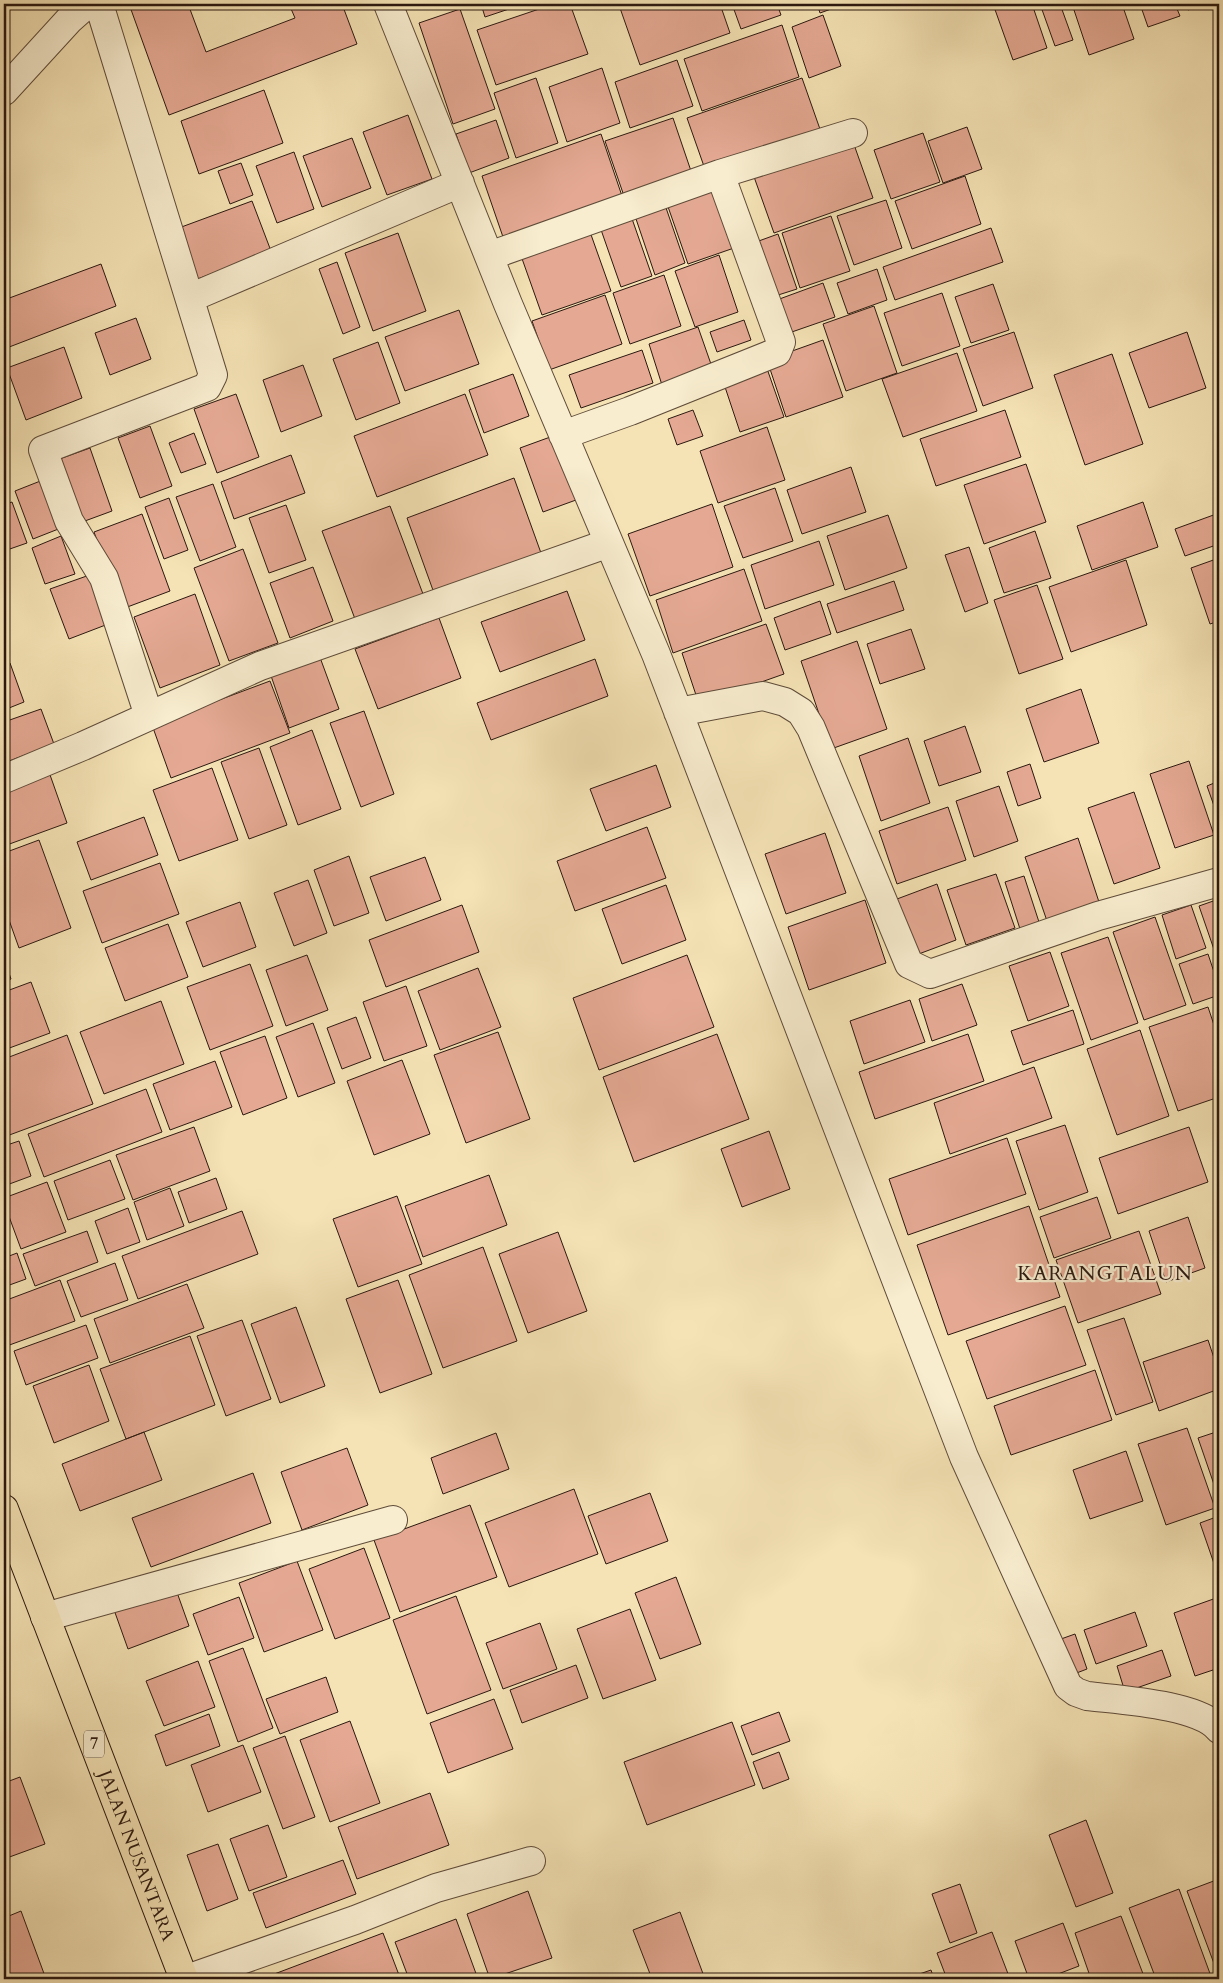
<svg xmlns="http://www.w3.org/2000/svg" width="1223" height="1983" font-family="Cardo,serif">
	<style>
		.building { fill: #e5a993; stroke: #2b1810 }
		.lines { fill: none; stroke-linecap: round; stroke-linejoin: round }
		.minor-casing { stroke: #5e4b39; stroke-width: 30 }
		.trunk-casing { stroke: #2b1810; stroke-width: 30 }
		.minor { stroke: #f8edcf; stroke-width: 28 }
		.trunk { stroke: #f5e3b5; stroke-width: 28 }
		.labels { text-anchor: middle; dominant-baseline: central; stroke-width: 4.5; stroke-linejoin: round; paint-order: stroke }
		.shield { fill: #f8edcf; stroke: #685849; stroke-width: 1 }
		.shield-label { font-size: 16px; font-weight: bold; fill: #2b1810 }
		.street-label { font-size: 18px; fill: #2b1810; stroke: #f8edcf }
		.quarter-label { font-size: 20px; letter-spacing: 1px; fill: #2b1810; stroke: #f8edcf }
	</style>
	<rect width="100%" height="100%" fill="#f5e3b5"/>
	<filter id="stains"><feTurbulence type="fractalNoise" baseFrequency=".004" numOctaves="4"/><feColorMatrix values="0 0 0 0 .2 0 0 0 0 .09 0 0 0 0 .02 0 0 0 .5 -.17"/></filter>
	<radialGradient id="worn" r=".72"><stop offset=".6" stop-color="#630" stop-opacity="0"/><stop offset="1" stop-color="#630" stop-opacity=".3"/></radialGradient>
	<path class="building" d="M 129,4 L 188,4 L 206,52 L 295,18 L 289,4 L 342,4 L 357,44 L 169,115 Z
		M 481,4 L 524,4 L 485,17 Z
		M 554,4 L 570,4 L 588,54 L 496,85 L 477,30 Z
		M 632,4 L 720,4 L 730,33 L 640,65 L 620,8 Z
		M 732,4 L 777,4 L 781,15 L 741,29 Z
		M 817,4 L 845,4 L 820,13 Z
		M 993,4 L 1032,4 L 1047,48 L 1013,60 Z
		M 1040,4 L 1060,4 L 1073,40 L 1055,46 Z
		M 1072,4 L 1122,4 L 1134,39 L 1089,55 Z
		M 1140,4 L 1175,4 L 1180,16 L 1148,27 Z
		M 1186,4 L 1207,4 L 1188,10 Z
		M 460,9 L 495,109 L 453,124 L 419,23 Z
		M 823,15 L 841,66 L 809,78 L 792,27 Z
		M 782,25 L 799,77 L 702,111 L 684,59 Z
		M 677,60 L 693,106 L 630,128 L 615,82 Z
		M 602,68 L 620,123 L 567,142 L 549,87 Z
		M 536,78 L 558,143 L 516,158 L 494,93 Z
		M 802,78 L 821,132 L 706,172 L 687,118 Z
		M 264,90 L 283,143 L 199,174 L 181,121 Z
		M 408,115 L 432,179 L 387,195 L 363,132 Z
		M 673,118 L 691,171 L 624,196 L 605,141 Z
		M 496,120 L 509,158 L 469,173 L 456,134 Z
		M 967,127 L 982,169 L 943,183 L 928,141 Z
		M 923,133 L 940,182 L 891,199 L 874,150 Z
		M 601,134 L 622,196 L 503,237 L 482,176 Z
		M 352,138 L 371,188 L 322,207 L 303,156 Z
		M 852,139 L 873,198 L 774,233 L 753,174 Z
		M 294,152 L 314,209 L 277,223 L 256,166 Z
		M 241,163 L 253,195 L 230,204 L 218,171 Z
		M 965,176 L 981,224 L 912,249 L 895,201 Z
		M 712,185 L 734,248 L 688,264 L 666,201 Z
		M 886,200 L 902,248 L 854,265 L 837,216 Z
		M 252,201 L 271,251 L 195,280 L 176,229 Z
		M 664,202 L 685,263 L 655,275 L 634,213 Z
		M 630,213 L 652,276 L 621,287 L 599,224 Z
		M 831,216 L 850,271 L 800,288 L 782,233 Z
		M 991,228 L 1003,262 L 895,300 L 883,267 Z
		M 589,229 L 611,291 L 542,315 L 520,253 Z
		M 398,233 L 426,311 L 373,331 L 345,253 Z
		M 778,234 L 797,289 L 775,296 L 756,242 Z
		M 719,255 L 738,312 L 695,327 L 675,271 Z
		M 337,262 L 360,327 L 343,334 L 319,269 Z
		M 101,264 L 116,306 L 4,349 L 4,300 Z
		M 877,269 L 887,300 L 848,314 L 837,283 Z
		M 664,275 L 681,326 L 630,344 L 613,293 Z
		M 823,283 L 835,317 L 786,334 L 774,301 Z
		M 993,284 L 1009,330 L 971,343 L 955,297 Z
		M 942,293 L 960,346 L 902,366 L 884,313 Z
		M 605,295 L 622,344 L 549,370 L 532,321 Z
		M 874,306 L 897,373 L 846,391 L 823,324 Z
		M 459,310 L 479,364 L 405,391 L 385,337 Z
		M 136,318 L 151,359 L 110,375 L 95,333 Z
		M 744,320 L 751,340 L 717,352 L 710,332 Z
		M 698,327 L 712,367 L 662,385 L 649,344 Z
		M 1014,332 L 1033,388 L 983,406 L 963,349 Z
		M 1187,332 L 1206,388 L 1149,408 L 1129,353 Z
		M 823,340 L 843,397 L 786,417 L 767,360 Z
		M 378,342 L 400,403 L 356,420 L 333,359 Z
		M 64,347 L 82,398 L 26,420 L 7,368 Z
		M 642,350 L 653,383 L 581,408 L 569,375 Z
		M 957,353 L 977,411 L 903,437 L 882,379 Z
		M 1112,354 L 1143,444 L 1085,465 L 1054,375 Z
		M 765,363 L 784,417 L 740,432 L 722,378 Z
		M 303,365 L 322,416 L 281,432 L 263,380 Z
		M 513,374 L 529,416 L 484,433 L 469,390 Z
		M 236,394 L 259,457 L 217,473 L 194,409 Z
		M 465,394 L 488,455 L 377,497 L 354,436 Z
		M 693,410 L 703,436 L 677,445 L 668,419 Z
		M 1005,410 L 1021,457 L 936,486 L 920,439 Z
		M 150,426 L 172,486 L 140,498 L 118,438 Z
		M 767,427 L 785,480 L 718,503 L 700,451 Z
		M 194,433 L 206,464 L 181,473 L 169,443 Z
		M 553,436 L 576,500 L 543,512 L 520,448 Z
		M 90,448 L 112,511 L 74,525 L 51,462 Z
		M 291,455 L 305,493 L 234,519 L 221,482 Z
		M 1026,464 L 1046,522 L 984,544 L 964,485 Z
		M 851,467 L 866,512 L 802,534 L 787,490 Z
		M 48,478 L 66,526 L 33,539 L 15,491 Z
		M 514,478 L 541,553 L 434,593 L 407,518 Z
		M 213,484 L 236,547 L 200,561 L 176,497 Z
		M 775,488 L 793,541 L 743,558 L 724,506 Z
		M 169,498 L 188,550 L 164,559 L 145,507 Z
		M 12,502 L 27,543 L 4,551 L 4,505 Z
		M 1143,502 L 1158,547 L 1092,570 L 1077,526 Z
		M 712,504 L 733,567 L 650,596 L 628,534 Z
		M 286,505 L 306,560 L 269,573 L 249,518 Z
		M 390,506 L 423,594 L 355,619 L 322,531 Z
		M 1219,513 L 1219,544 L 1185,556 L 1175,529 Z
		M 142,514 L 170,591 L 122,609 L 94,532 Z
		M 888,515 L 907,568 L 845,590 L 827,536 Z
		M 1035,531 L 1051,578 L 1004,593 L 989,548 Z
		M 61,536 L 75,574 L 45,584 L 32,548 Z
		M 819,541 L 834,585 L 765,609 L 751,565 Z
		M 969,547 L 988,603 L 965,612 L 945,555 Z
		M 243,549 L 278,643 L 229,661 L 194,568 Z
		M 1219,558 L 1219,621 L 1210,624 L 1191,568 Z
		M 1126,560 L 1147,625 L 1071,652 L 1049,587 Z
		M 313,567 L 333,621 L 290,638 L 270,583 Z
		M 744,569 L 762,621 L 673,653 L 656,600 Z
		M 98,572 L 116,621 L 69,639 L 50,589 Z
		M 894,581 L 904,610 L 837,633 L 827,604 Z
		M 1037,585 L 1063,659 L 1019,674 L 994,600 Z
		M 567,591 L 585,640 L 500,672 L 481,622 Z
		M 195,594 L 220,665 L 160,688 L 134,617 Z
		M 820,601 L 831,634 L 785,650 L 774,618 Z
		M 439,618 L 461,678 L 378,709 L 355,649 Z
		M 766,624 L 784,674 L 699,704 L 682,653 Z
		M 911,629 L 925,669 L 880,684 L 867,644 Z
		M 857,641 L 887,729 L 831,749 L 801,661 Z
		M 318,652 L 339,709 L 289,728 L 269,670 Z
		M 595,659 L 608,696 L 491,740 L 477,703 Z
		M 10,663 L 24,702 L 4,710 L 4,666 Z
		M 270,681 L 290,733 L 171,778 L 152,725 Z
		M 1081,689 L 1099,743 L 1044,762 L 1026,709 Z
		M 41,709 L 54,744 L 4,763 L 4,722 Z
		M 364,711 L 394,794 L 361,807 L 330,723 Z
		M 965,726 L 981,772 L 939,786 L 924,741 Z
		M 312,730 L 341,809 L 298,825 L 270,747 Z
		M 908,738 L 930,803 L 881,821 L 859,756 Z
		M 259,748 L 287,825 L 249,839 L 221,762 Z
		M 1189,761 L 1214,835 L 1175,848 L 1150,774 Z
		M 1030,764 L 1041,798 L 1018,806 L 1007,772 Z
		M 656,765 L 671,807 L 606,831 L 590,789 Z
		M 212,768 L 238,840 L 179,861 L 153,790 Z
		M 49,772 L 67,823 L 4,846 L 4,789 Z
		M 1219,781 L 1219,820 L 1207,786 Z
		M 999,786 L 1018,841 L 974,857 L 956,801 Z
		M 1134,792 L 1160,868 L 1114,884 L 1088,808 Z
		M 948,807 L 966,860 L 897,884 L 879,831 Z
		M 144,817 L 158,855 L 91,880 L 77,842 Z
		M 647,827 L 666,878 L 575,911 L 557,861 Z
		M 825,833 L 846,893 L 786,914 L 765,854 Z
		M 1078,838 L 1099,902 L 1047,921 L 1025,857 Z
		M 39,840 L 71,928 L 19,948 L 4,906 L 4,853 Z
		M 349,856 L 369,913 L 334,926 L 314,870 Z
		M 425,857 L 441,900 L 386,921 L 370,877 Z
		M 160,863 L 179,914 L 102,943 L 83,891 Z
		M 996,874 L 1015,928 L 966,945 L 947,890 Z
		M 1024,876 L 1039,922 L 1020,929 L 1005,882 Z
		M 308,880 L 327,933 L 294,946 L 274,893 Z
		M 937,884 L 956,940 L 916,955 L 897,899 Z
		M 666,885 L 686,940 L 622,964 L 602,909 Z
		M 1219,899 L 1219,964 L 1199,906 Z
		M 865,900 L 886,963 L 809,990 L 788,927 Z
		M 240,902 L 256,947 L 203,967 L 186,922 Z
		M 462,905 L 479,952 L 386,987 L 369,940 Z
		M 1191,905 L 1206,948 L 1176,959 L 1162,915 Z
		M 1155,917 L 1186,1005 L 1144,1020 L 1113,932 Z
		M 168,924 L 188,977 L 125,1001 L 105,948 Z
		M 1108,937 L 1138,1023 L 1091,1040 L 1061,953 Z
		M 1050,952 L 1069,1006 L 1028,1021 L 1009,966 Z
		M 1208,954 L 1219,987 L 1219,995 L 1193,1004 L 1179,964 Z
		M 307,955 L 328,1010 L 286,1026 L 266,970 Z
		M 687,955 L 714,1027 L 599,1070 L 573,998 Z
		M 4,958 L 11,979 L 4,982 Z
		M 250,964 L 273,1026 L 210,1050 L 187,987 Z
		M 478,968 L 501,1027 L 440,1050 L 418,991 Z
		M 31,982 L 50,1033 L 4,1050 L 4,992 Z
		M 962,984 L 977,1025 L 932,1041 L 919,999 Z
		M 406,986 L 427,1046 L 384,1061 L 363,1002 Z
		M 910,1000 L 925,1042 L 864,1064 L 850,1021 Z
		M 161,1001 L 184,1064 L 104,1094 L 80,1032 Z
		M 1208,1007 L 1219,1040 L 1219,1097 L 1178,1111 L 1149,1027 Z
		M 1073,1010 L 1084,1044 L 1023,1065 L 1011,1031 Z
		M 356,1017 L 371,1058 L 342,1069 L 327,1028 Z
		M 313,1023 L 335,1083 L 298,1097 L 276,1037 Z
		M 1140,1030 L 1169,1116 L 1117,1135 L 1087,1049 Z
		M 498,1032 L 530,1119 L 466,1143 L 434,1055 Z
		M 717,1034 L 749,1119 L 634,1162 L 603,1077 Z
		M 968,1034 L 984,1081 L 875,1119 L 859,1072 Z
		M 67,1035 L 93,1104 L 4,1137 L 4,1059 Z
		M 265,1036 L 287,1098 L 243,1115 L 220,1052 Z
		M 402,1060 L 430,1134 L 374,1155 L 347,1081 Z
		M 215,1061 L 232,1107 L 170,1130 L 153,1084 Z
		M 1034,1067 L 1052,1118 L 950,1154 L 934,1103 Z
		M 146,1089 L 162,1132 L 44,1177 L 28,1134 Z
		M 1065,1125 L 1088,1192 L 1039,1210 L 1016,1141 Z
		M 194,1127 L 210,1171 L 133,1200 L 116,1155 Z
		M 1189,1127 L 1208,1182 L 1118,1214 L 1099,1158 Z
		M 769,1131 L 790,1189 L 742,1207 L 721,1149 Z
		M 1007,1138 L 1026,1194 L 908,1235 L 889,1179 Z
		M 19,1141 L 31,1176 L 4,1186 L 4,1146 Z
		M 110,1160 L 125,1199 L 68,1220 L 54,1181 Z
		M 489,1175 L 507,1225 L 423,1257 L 405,1206 Z
		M 216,1178 L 227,1209 L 189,1223 L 178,1192 Z
		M 47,1182 L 66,1232 L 21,1249 L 4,1203 L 4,1198 Z
		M 170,1188 L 184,1226 L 147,1240 L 134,1202 Z
		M 397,1196 L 422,1264 L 358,1287 L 333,1219 Z
		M 1097,1197 L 1111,1238 L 1054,1258 L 1040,1217 Z
		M 1029,1206 L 1060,1297 L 948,1335 L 917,1245 Z
		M 128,1208 L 140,1242 L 107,1254 L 95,1221 Z
		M 242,1211 L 258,1254 L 138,1299 L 122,1256 Z
		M 1188,1217 L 1205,1268 L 1166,1282 L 1149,1231 Z
		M 87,1231 L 98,1262 L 35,1286 L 23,1254 Z
		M 1139,1231 L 1161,1294 L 1078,1323 L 1056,1260 Z
		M 558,1232 L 587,1311 L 528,1333 L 499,1254 Z
		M 483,1247 L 517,1341 L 443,1368 L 409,1275 Z
		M 17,1253 L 26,1279 L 4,1287 L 4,1258 Z
		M 115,1263 L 128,1300 L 81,1317 L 67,1281 Z
		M 60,1280 L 75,1321 L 4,1347 L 4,1301 Z
		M 398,1280 L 432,1374 L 380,1393 L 346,1299 Z
		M 187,1284 L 204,1328 L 110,1363 L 94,1319 Z
		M 1065,1306 L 1086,1365 L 987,1399 L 966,1341 Z
		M 296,1307 L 325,1386 L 280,1403 L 251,1324 Z
		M 1124,1318 L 1153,1402 L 1116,1415 L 1087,1330 Z
		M 242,1320 L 271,1399 L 226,1416 L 197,1336 Z
		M 86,1325 L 98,1358 L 26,1385 L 14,1351 Z
		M 190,1336 L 215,1405 L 126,1439 L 100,1369 Z
		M 1208,1340 L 1219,1373 L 1219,1389 L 1159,1411 L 1143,1362 Z
		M 89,1365 L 109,1421 L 54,1443 L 33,1386 Z
		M 1095,1370 L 1112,1420 L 1011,1455 L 994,1406 Z
		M 1187,1428 L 1215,1508 L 1166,1525 L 1138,1444 Z
		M 1219,1431 L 1219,1499 L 1198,1438 Z
		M 144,1432 L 162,1480 L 80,1511 L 62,1464 Z
		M 496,1433 L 509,1469 L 443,1494 L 431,1458 Z
		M 347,1448 L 368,1505 L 302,1530 L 281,1472 Z
		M 1126,1451 L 1143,1501 L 1090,1519 L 1073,1470 Z
		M 253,1473 L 271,1523 L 151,1567 L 132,1518 Z
		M 574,1489 L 598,1554 L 509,1587 L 485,1523 Z
		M 650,1493 L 668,1541 L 606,1564 L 588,1516 Z
		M 470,1505 L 497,1577 L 400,1612 L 374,1540 Z
		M 1219,1516 L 1219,1578 L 1200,1523 Z
		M 364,1548 L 390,1618 L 335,1639 L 309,1569 Z
		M 297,1561 L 323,1630 L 264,1652 L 239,1583 Z
		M 676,1577 L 701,1644 L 660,1659 L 635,1593 Z
		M 174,1584 L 189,1626 L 128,1649 L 113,1607 Z
		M 456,1596 L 491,1690 L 427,1714 L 393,1620 Z
		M 239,1597 L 254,1638 L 208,1655 L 193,1614 Z
		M 1219,1597 L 1219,1668 L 1195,1676 L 1174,1613 Z
		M 630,1609 L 656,1680 L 603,1699 L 577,1629 Z
		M 1135,1612 L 1147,1646 L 1096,1664 L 1084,1630 Z
		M 540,1623 L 557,1669 L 503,1689 L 486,1643 Z
		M 1075,1634 L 1087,1669 L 1074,1674 L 1061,1639 Z
		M 243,1648 L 273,1728 L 238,1742 L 209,1661 Z
		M 1162,1650 L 1171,1676 L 1125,1692 L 1117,1666 Z
		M 198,1661 L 215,1707 L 164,1726 L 146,1681 Z
		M 576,1665 L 588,1698 L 522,1723 L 510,1690 Z
		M 326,1677 L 338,1712 L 280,1734 L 266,1699 Z
		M 494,1699 L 513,1749 L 448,1773 L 430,1723 Z
		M 779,1712 L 790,1741 L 752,1755 L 741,1726 Z
		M 209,1714 L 220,1746 L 166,1766 L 155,1735 Z
		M 350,1721 L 380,1803 L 330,1822 L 300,1740 Z
		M 732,1722 L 755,1785 L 647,1825 L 624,1762 Z
		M 285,1736 L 315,1817 L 283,1829 L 253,1748 Z
		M 243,1745 L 261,1792 L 208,1812 L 191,1765 Z
		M 779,1752 L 789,1779 L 763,1789 L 753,1762 Z
		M 20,1777 L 45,1844 L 4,1859 L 4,1783 Z
		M 430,1793 L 449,1845 L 357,1879 L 338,1827 Z
		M 1086,1820 L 1113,1893 L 1076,1907 L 1049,1835 Z
		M 268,1825 L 287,1877 L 249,1891 L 230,1839 Z
		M 218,1844 L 238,1899 L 207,1911 L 187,1855 Z
		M 343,1860 L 356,1894 L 266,1928 L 253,1893 Z
		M 1219,1879 L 1219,1977 L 1187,1891 Z
		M 960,1884 L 977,1933 L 950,1943 L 932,1894 Z
		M 1179,1889 L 1212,1979 L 1156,1979 L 1129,1908 Z
		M 528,1891 L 552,1958 L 490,1979 L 467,1914 Z
		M 21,1911 L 46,1979 L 4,1979 L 4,1918 Z
		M 680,1912 L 705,1979 L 652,1979 L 633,1930 Z
		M 1121,1916 L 1145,1979 L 1091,1979 L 1075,1933 Z
		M 456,1919 L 478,1979 L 409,1979 L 395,1942 Z
		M 1063,1923 L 1079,1966 L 1045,1979 L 1029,1979 L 1015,1941 Z
		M 992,1932 L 1010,1979 L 947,1979 L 937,1953 Z
		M 383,1933 L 399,1975 L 388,1979 L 270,1979 L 269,1976 Z
		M 931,1970 L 934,1979 L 905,1979 Z"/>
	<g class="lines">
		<defs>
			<path id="minor" d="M 99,4 L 213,375 L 207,387 L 43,450 L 69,521 L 104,578 L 149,716
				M 388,4 L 508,304 L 656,654 L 964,1457 L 1068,1686 L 1076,1692 L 1087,1696 C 1119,1700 1198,1704 1219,1729
				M 4,91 L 69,20 L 87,4
				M 489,256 L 720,174 L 853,133
				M 190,298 L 460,183
				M 563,435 L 630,411 L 777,352 L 781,342 L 778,334 L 720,174
				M 678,712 L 763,696 L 785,702 L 801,712 L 811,728 L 909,964 L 930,974 L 1098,916 L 1219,882
				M 4,779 L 83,746 L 260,666 L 609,543
				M 45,1617 L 393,1520
				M 187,1979 L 355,1920 L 436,1888 L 531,1861"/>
			<g id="trunk">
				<path id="s1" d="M 4,1509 L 184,1979"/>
			</g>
		</defs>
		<use href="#minor" class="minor-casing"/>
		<use href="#trunk" class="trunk-casing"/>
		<use href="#minor" class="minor"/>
		<use href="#trunk" class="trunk"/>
	</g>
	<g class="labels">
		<rect class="shield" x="84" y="1730.5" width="20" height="27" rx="4"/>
		<g class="shield-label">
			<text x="94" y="1744">7</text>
		</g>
		<g class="street-label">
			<text stroke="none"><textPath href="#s1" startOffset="371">JALAN NUSANTARA</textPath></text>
		</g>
		<g class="quarter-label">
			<text x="1105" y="1273">KARANGTALUN</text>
		</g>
	</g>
	<rect width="1223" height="1983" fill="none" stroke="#f5e3b5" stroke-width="20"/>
	<rect x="5" y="5" width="1213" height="1973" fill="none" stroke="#2b1810" stroke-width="2.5"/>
	<rect x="10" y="10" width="1203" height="1963" fill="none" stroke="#2b1810"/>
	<rect width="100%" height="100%" filter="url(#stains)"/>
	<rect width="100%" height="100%" fill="url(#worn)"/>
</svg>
